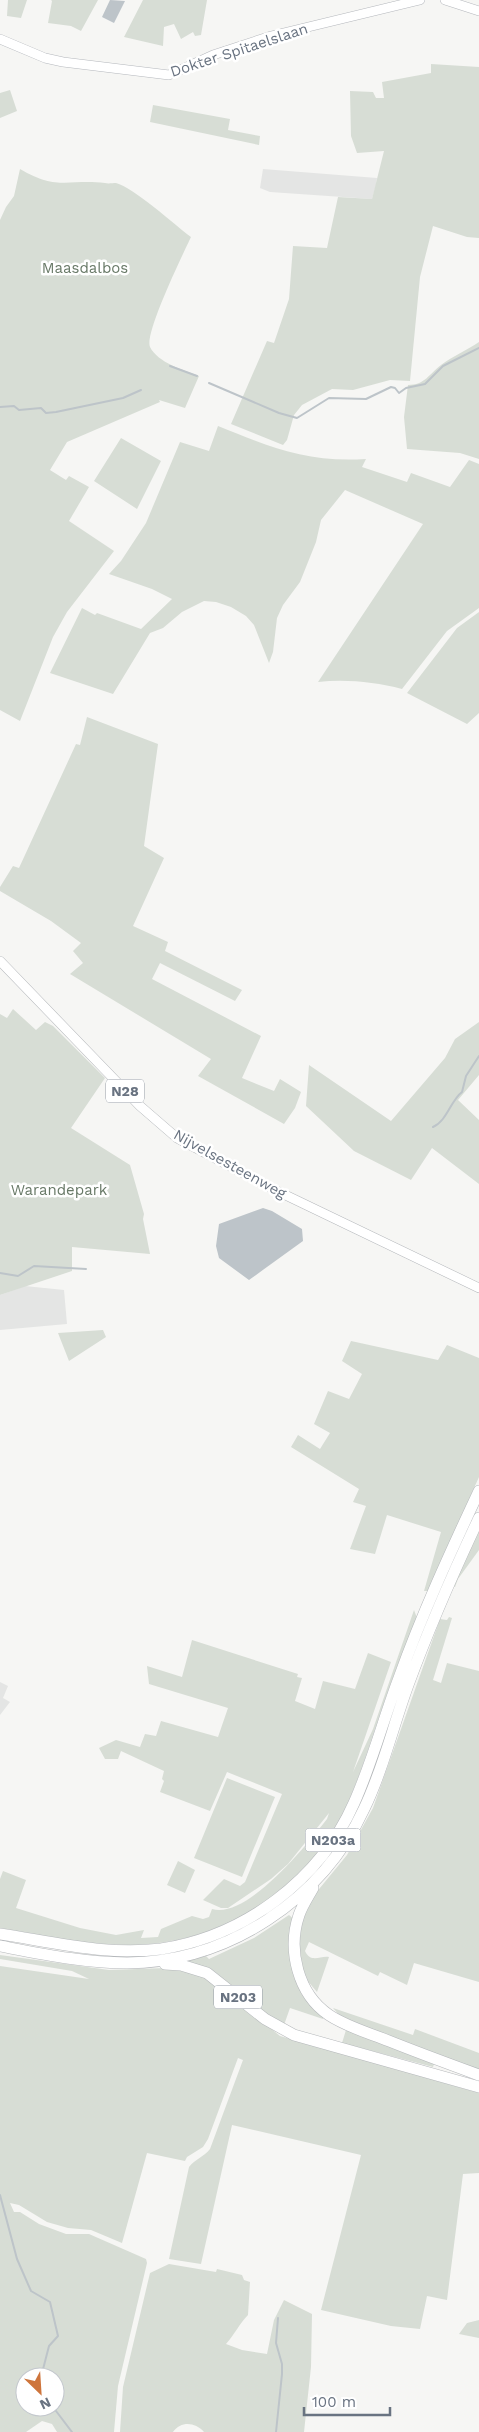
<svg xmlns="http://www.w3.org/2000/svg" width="479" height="2432" font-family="'Work Sans',sans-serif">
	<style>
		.built { fill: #e4e5e4 }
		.green { fill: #d7ddd5; fill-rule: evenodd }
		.water { fill: #bdc4c9 }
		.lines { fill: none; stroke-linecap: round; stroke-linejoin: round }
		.stream { stroke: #bdc4c9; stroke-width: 2 }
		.secondary-casing { stroke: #b5b8bd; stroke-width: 10 }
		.primary-casing { stroke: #b4b7bb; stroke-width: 10 }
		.highway-casing { stroke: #b5b8bb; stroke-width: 12 }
		.secondary { stroke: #fff; stroke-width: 9 }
		.primary { stroke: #fff; stroke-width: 9 }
		.highway { stroke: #fff; stroke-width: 11 }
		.labels { text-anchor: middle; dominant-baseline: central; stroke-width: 5; stroke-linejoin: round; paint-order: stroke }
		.shield { fill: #fff; stroke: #969da7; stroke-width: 1 }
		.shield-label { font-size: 14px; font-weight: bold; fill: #697381 }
		.street-label { font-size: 15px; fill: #697381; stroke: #fff }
		.park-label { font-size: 15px; fill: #687967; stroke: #fff }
	</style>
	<rect width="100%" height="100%" fill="#f6f6f4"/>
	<path class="built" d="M 263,169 L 377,178 L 376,185 L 372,199 L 270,192 L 260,188 Z
		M 25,1286 L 64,1290 L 67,1324 L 0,1330 L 0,1295 Z
		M 0,1682 L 8,1686 L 3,1698 L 10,1702 L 0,1715 Z"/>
	<path class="green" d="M 8,0 L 27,0 L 21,18 L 7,16 Z
		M 51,0 L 98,0 L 81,31 L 71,26 L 48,23 L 52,1 Z
		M 143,0 L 207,0 L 201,35 L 195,36 L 193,32 L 181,39 L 174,24 L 164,27 L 163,46 L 124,37 Z
		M 431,64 L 479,67 L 479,238 L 467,237 L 433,226 L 420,277 L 410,381 L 390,380 L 353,390 L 332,389 L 302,405 L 294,415 L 287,440 L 283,445 L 231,424 L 267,341 L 274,343 L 289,299 L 293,246 L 327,248 L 338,197 L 372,199 L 384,151 L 357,153 L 351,136 L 350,91 L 373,92 L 376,98 L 384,98 L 382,82 L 431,73 Z
		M 10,90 L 17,111 L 0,118 L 0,93 Z
		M 153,105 L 230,119 L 228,130 L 260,136 L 259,145 L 150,122 Z
		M 20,169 C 57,191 68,179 105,183 C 108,184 113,183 116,183 C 133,187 175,225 191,237 C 183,254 144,334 150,347 C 158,363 184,370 199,376 L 185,408 L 159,400 L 160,402 L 67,442 L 50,470 L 66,480 L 69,476 L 89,487 L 69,521 L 114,551 L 67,612 L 53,637 L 20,721 L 0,710 L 0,220 L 6,207 L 14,196 Z
		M 479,342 L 479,459 L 460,453 L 407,449 L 404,417 L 408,385 C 425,385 429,374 441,365 C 453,356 467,350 479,342 Z
		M 218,426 C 270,447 308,463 366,459 L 362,467 L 407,482 L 411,473 L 450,487 L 469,460 L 479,464 L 479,608 L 447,631 L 402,689 C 375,682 346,679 318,682 L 423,524 L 345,490 L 321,520 L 316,542 L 300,582 L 283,605 L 277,618 L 273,652 L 269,663 L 254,625 L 246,616 L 231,607 L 216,602 L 204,601 L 182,612 L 163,628 L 150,633 L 113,694 L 50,673 L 82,608 L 95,615 L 97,613 L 141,629 L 172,599 L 152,589 L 109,574 L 121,561 L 146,523 L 180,442 L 209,451 Z
		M 121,438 L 161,461 L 137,509 L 94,481 Z
		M 479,612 L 479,713 L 467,724 L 407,693 L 457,628 Z
		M 87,717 L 158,744 L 144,846 L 164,858 L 133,926 L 168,942 L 165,951 L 242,990 L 235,1001 L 160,963 L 152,979 L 261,1036 L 242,1078 L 274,1091 L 280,1079 L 301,1092 L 295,1108 L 284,1124 L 198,1076 L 211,1059 L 70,974 L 83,963 L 73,951 L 81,943 L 51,921 L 0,891 L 0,887 L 13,866 L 19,868 L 76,744 L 80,745 Z
		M 13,1009 L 36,1030 L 45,1022 L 53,1026 L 105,1078 L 71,1128 L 130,1165 L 144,1214 L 143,1219 L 150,1254 L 72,1247 L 72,1271 L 0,1295 L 0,1014 L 7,1018 Z
		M 479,1022 L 479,1075 L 458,1100 L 479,1120 L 479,1184 L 432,1148 L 411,1180 L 354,1151 L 306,1106 L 309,1065 L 391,1121 L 445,1058 L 455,1039 Z
		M 103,1330 L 106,1337 L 69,1361 L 58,1333 Z
		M 351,1341 L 438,1360 L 447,1345 L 479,1358 L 479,1477 L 428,1591 L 424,1591 L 441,1532 L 387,1515 L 375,1554 L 350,1549 L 366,1506 L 353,1502 L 359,1489 L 291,1447 L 298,1435 L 320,1449 L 330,1433 L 314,1424 L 328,1391 L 349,1399 L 362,1374 L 342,1361 Z
		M 479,1530 L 479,1550 L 458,1579 L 455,1587 L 453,1586 Z
		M 414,1610 L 417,1618 C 403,1650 391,1681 380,1714 C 369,1746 359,1779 345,1810 C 307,1891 216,1946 128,1945 C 85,1945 42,1935 0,1928 L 0,1879 L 3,1871 L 26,1880 L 16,1908 L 80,1928 L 116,1935 L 144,1930 L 141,1938 L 158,1937 L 161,1929 L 192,1916 L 203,1919 L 209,1917 L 212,1909 C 247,1920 308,1843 327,1819 L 329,1813 L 288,1864 L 271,1879 L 228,1908 L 221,1908 L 203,1900 L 224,1879 L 240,1886 L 245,1882 L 282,1794 L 227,1772 L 210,1811 L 160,1792 L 164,1781 L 162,1779 L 164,1771 L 121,1751 L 118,1759 L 105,1759 L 99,1748 L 116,1740 L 140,1747 L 145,1734 L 156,1736 L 161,1721 L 218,1737 L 228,1708 L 149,1684 L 147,1666 L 182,1677 L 192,1640 L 298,1674 L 297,1677 L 302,1678 L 295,1701 L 315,1709 L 323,1681 L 355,1689 L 368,1653 L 391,1662 L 353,1772 L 373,1729 Z
		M 449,1617 L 452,1618 L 433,1680 L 441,1683 L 447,1663 L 479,1671 L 479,1982 L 414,1963 L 407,1985 L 380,1972 L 378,1976 L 309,1942 L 305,1951 C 311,1964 321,1955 329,1957 L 317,1992 L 306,1979 L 297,1960 L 302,1921 L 315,1894 L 347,1855 L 373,1808 L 440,1619 L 447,1620 Z
		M 227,1778 L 275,1797 L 242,1877 L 194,1858 Z
		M 178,1861 L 195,1870 L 185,1893 L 167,1885 Z
		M 289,1915 L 295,1920 L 292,1957 L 323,2015 L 323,2019 L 290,2008 L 284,2025 L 182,1962 L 206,1956 L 209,1959 L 254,1938 Z
		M 0,1955 L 109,1970 L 166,1968 L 195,1972 L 215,1983 L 280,2036 L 479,2093 L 479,2173 L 463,2174 L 447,2300 L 427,2296 L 420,2329 L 391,2326 L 321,2310 L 361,2155 L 232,2125 L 201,2264 L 169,2259 L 189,2167 C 195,2159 204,2157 210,2149 L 243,2060 L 238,2058 L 208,2139 L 203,2147 L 187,2157 L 185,2161 L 147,2153 L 122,2243 L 91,2230 L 68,2228 L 47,2222 L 19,2205 L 10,2203 L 14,2212 L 20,2212 L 39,2224 L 66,2234 L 89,2234 L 146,2259 L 147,2263 L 118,2386 L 114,2432 L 57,2432 L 52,2424 L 42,2421 L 26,2432 L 0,2432 L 0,1966 L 89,1979 L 72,1971 L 0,1959 ZM 25,2377 L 55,2377 L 55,2407 L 25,2407 Z
		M 333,2008 L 413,2035 L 415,2029 L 479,2053 L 479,2070 L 341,2017 Z
		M 346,2030 L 434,2064 L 433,2067 L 342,2043 Z
		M 169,2264 L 216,2272 L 217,2269 L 242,2275 L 244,2280 L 250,2282 L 248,2315 C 239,2324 235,2334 226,2344 L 242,2350 L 267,2354 L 274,2320 L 284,2300 L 312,2314 L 311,2367 L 304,2432 L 204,2432 C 195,2422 181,2421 173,2432 L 120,2432 L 123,2387 L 150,2273 Z
		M 479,2320 L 479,2338 L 459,2334 L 467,2323 Z"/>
	<path class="water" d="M 110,0 L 125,1 L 114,23 L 102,17 Z
		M 263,1208 L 272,1211 L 302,1229 L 303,1241 L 249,1280 L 219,1258 L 216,1246 L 219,1224 Z"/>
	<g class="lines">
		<path class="stream" d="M 170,366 L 197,376
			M 209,383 L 279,413 L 297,418 L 329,398 L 366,399 L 391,387 L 395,388 L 399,393 L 406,388 L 425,384 L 443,366 L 479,348
			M 0,407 L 14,406 L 19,410 L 41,408 L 46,413 L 56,412 L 123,398 L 141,390
			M 433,1127 C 447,1121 451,1100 462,1092 L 466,1076 L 479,1056
			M 0,1273 L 18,1276 L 34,1266 L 86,1269
			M 0,2195 L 17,2259 L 31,2291 L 50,2302 L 58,2336 L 49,2346 L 41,2377
			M 53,2407 L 72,2432
			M 276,2432 L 282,2374 L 282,2364 L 276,2343 L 278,2318"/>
		<defs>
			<path id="secondary" d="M 445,0 L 479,11
				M 0,39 L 45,58 L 63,62 L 169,75 L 213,55 L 271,36 L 420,0"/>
			<path id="primary" d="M 0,961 L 140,1106 L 177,1138 L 275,1190 L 479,1288"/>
			<path id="highway" d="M 313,1888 C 308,1897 302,1906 299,1915 C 287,1950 298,1994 329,2015 C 347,2027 369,2033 389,2041 C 419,2053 449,2064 479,2075
				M 0,1934 C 53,1942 107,1956 161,1949 C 245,1936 320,1880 354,1803 C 372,1763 383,1720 399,1678 C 422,1614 450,1553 479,1491
				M 0,1946 C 42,1954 85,1963 127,1963 C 228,1962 322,1900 364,1809 C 383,1770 393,1726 408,1685 C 429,1628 453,1573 479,1518
				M 165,1964 L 181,1965 L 207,1973 L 265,2019 L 294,2035 L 479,2087"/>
		</defs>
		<use href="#secondary" class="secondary-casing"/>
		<use href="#primary" class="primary-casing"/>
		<use href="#highway" class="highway-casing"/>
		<use href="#secondary" class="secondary"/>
		<use href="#primary" class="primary"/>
		<use href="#highway" class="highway"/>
	</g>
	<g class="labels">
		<g class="shield">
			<rect x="106" y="1079.5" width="38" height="23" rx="4"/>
			<rect x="305.5" y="1828.5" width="55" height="23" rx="4"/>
			<rect x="214" y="1985.5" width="48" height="23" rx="4"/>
		</g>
		<g class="shield-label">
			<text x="125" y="1091">N28</text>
			<text x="333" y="1840">N203a</text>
			<text x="238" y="1997">N203</text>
		</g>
		<g class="street-label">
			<text transform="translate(239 50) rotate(-18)">Dokter Spitaelslaan</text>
			<text transform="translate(230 1164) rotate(29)">Nijvelsesteenweg</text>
		</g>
		<g class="park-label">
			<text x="85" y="268">Maasdalbos</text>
			<text x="59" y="1190">Warandepark</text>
		</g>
	</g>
	<g transform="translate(40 2392) rotate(155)"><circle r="24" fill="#ffffff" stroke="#c3c7cd"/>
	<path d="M0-4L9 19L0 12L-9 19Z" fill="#ce753c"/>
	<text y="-8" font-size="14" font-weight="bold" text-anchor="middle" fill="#697381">N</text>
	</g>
	<path d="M304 2407v8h86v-8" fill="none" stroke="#697381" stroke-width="2.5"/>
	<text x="312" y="2407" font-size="15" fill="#697381" stroke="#ffffff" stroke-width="4" paint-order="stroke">100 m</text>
</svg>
